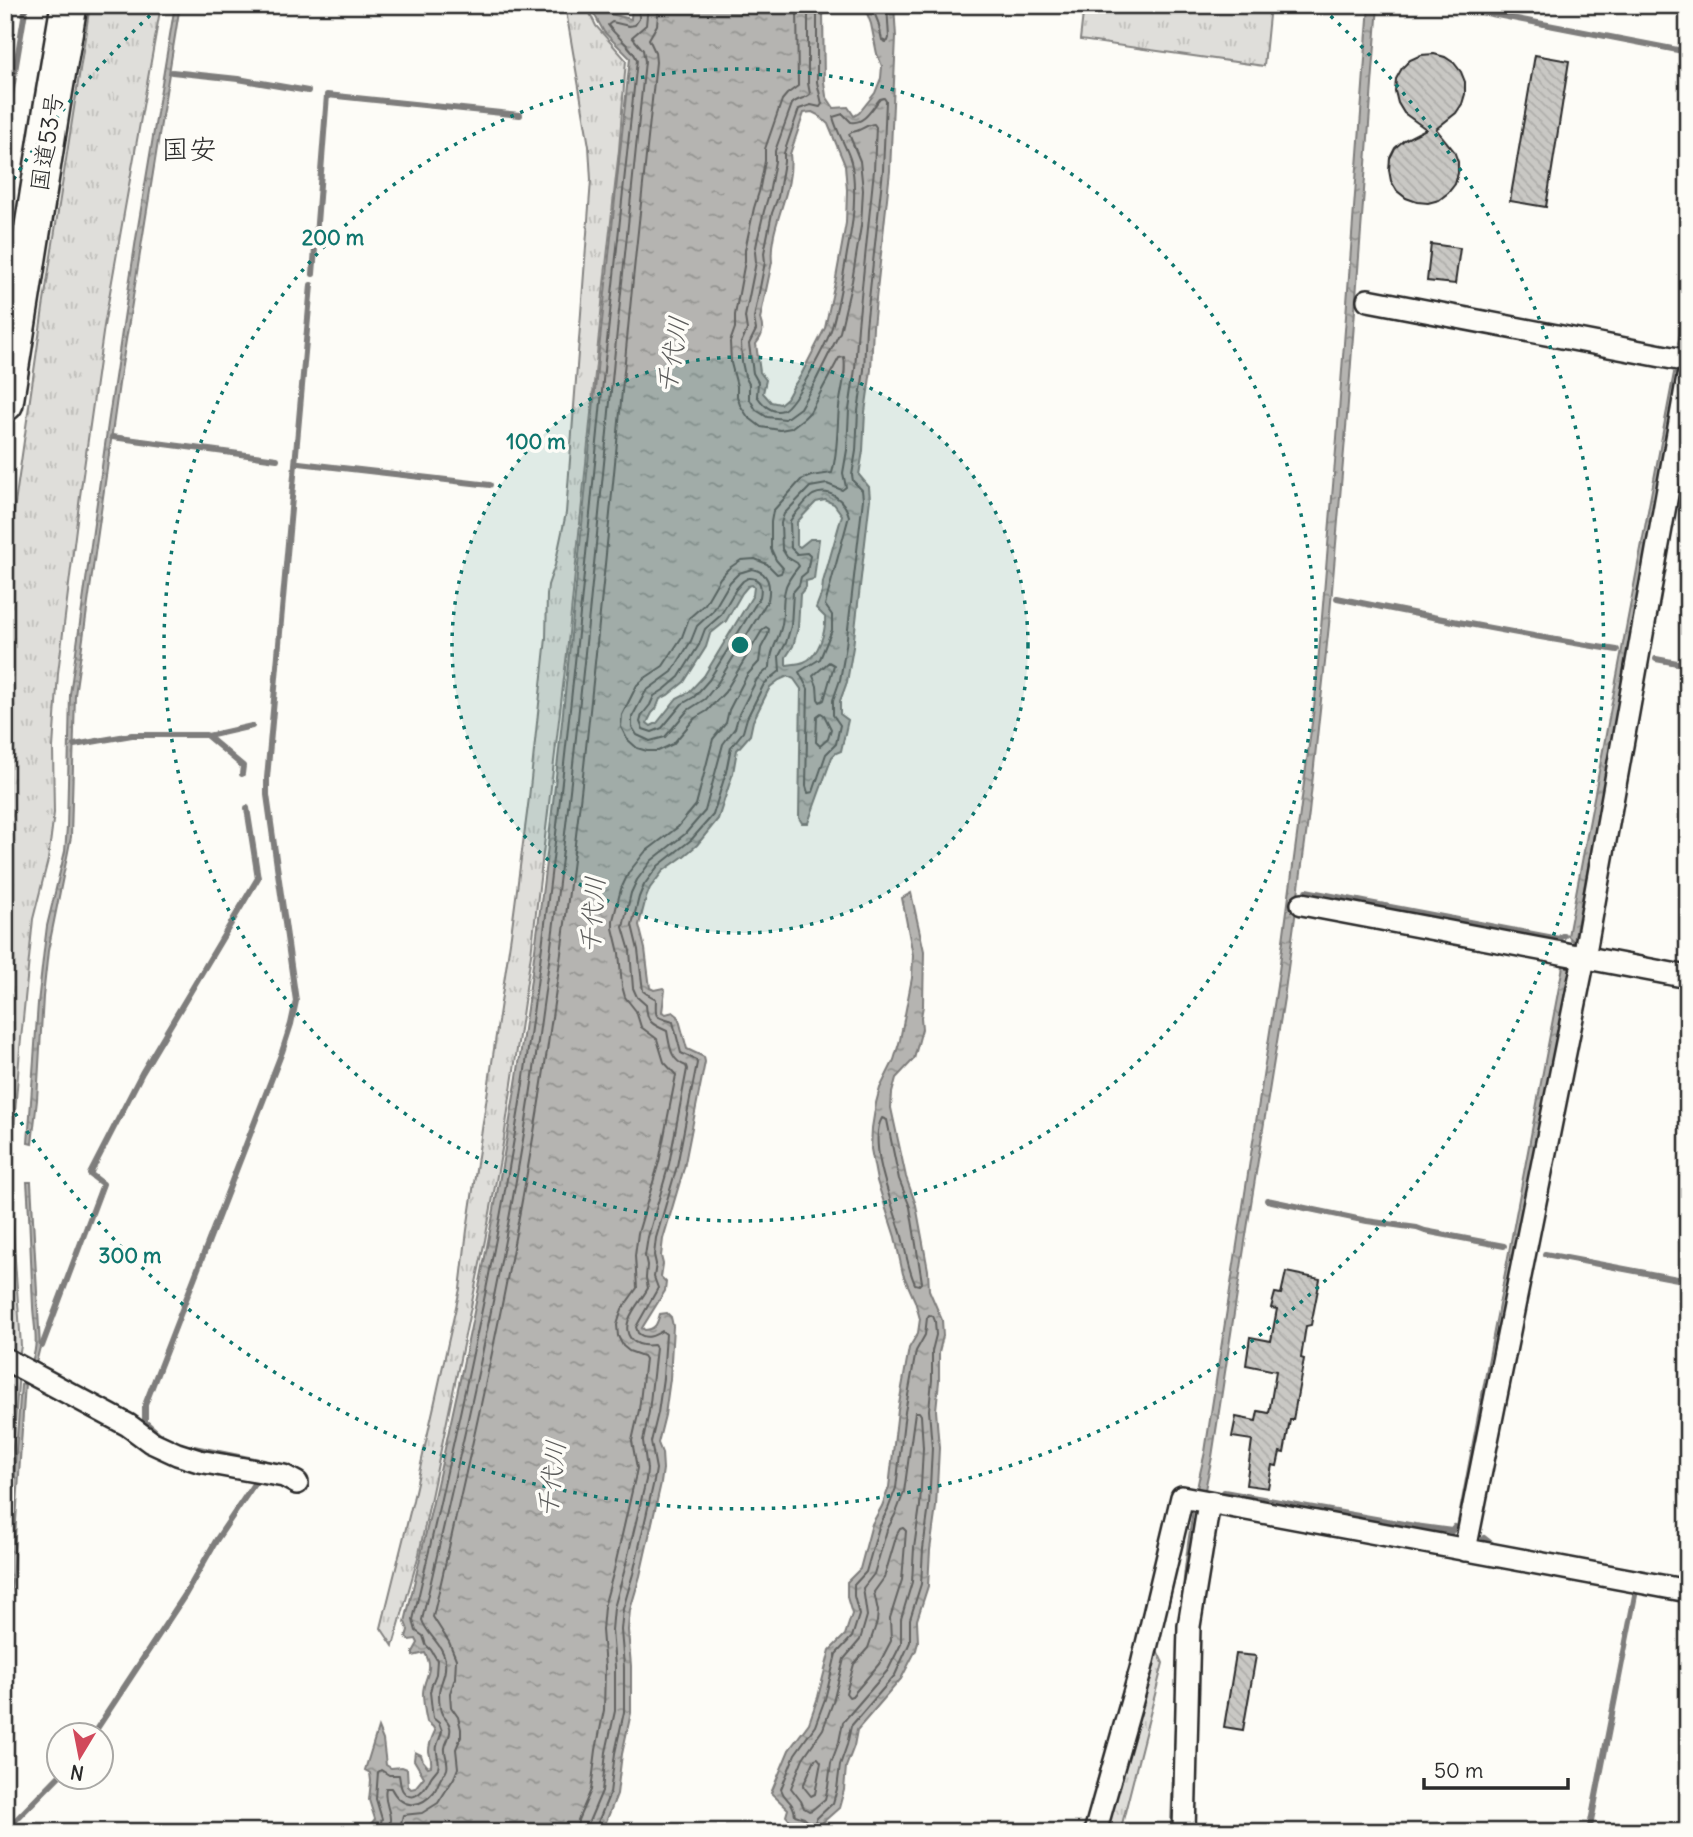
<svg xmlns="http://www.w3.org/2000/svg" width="1693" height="1837" font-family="Delius,'Klee One',sans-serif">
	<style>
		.grass { fill: url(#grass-tufts); stroke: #858482; stroke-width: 2 }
		.water { fill: url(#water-ripples); stroke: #7e7d7b; stroke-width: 2; fill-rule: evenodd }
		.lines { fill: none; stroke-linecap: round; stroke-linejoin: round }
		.shore { stroke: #626261; stroke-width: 2 }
		.stream { stroke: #7e7d7b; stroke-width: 6 }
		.building { fill: url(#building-back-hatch); stroke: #2b2b2b; stroke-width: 2 }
		.minor-casing { stroke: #2b2b2b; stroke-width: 26 }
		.trunk-casing { stroke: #2b2b2b; stroke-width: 40 }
		.minor { stroke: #fdfcf7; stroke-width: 21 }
		.trunk { stroke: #fdfcf7; stroke-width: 35 }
		.ring { fill: none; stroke: #0f766e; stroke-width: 3.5; stroke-dasharray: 3.5 7 }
		.labels { text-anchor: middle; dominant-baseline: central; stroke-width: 7; stroke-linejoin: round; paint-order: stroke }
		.street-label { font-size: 24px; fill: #2b2b2b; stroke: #fdfcf7 }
		.water-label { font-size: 26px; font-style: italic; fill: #5b5b5a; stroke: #fdfcf7 }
		.quarter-label { font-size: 28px; fill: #2b2b2b; stroke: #fdfcf7 }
		.centre { fill: #0f766e; stroke: #fdfcf7; stroke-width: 3.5 }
		.ring-label { font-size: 21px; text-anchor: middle; font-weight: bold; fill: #0f766e; stroke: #fdfcf7; stroke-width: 7; stroke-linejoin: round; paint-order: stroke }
	</style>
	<defs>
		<pattern id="grass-tufts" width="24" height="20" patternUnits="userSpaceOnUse" patternTransform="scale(1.75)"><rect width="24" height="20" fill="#dfdeda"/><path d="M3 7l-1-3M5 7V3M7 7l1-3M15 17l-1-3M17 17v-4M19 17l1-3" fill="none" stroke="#c0bfbb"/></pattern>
		<pattern id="water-ripples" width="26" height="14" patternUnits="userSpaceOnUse" patternTransform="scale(1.75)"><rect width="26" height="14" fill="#b5b4b1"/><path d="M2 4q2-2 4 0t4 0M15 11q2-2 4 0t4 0" fill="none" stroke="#939390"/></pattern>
		<pattern id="building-back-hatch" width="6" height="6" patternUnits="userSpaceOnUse" patternTransform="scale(1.75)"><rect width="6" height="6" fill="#c9c8c4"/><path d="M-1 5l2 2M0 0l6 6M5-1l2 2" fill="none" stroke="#adaca9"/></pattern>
	</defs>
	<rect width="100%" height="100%" fill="#fdfcf7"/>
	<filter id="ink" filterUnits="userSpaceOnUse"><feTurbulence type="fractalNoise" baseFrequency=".0143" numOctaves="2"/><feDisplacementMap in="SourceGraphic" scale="14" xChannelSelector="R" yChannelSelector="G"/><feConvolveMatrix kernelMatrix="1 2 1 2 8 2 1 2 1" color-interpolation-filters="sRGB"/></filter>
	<g filter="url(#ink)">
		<path class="grass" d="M 90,5 L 161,5 L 104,326 L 80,496 L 58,673 L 53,748 L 54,813 L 48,860 L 33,919 L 20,1049 L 12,1151 L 12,1217 L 21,1346 L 19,1357 L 5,1355 L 5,574 L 43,308 Z
			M 565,5 L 586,5 L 596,26 L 626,60 L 619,150 L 604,284 L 567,653 L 531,954 L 504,1138 L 485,1240 L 419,1554 L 393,1646 L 381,1628 L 413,1500 L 460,1289 L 467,1230 L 511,935 L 529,798 L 546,638 L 547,595 L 548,585 L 555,565 L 566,513 L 591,180 L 589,146 Z
			M 1084,5 L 1270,5 L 1264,66 L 1080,40 Z
			M 5,1364 L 19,1371 L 5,1551 Z
			M 1156,1648 L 1163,1663 L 1120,1832 L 1100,1832 Z"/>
		<path class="water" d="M 175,5 L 180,5 L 119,384 L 75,695 L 71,837 L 48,951 L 43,997 L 37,1100 L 32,1144 L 28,1143 L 38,1003 L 44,950 L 47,926 L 65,851 L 67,827 L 70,694 L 108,424 L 136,239 Z
			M 589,5 L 601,5 L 611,14 L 631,19 L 632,5 L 824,5 L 823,11 L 824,82 L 826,96 L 834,108 L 848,107 L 854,116 L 859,113 L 875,93 L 881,78 L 882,66 L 877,54 L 871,24 L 864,5 L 894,5 L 896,37 L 890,171 L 873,327 L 871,370 L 865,412 L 863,451 L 859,475 L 869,487 L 870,499 L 853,647 L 847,682 L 840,701 L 840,714 L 848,720 L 841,751 L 836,753 L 832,757 L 808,823 L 802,823 L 799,818 L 801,689 L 794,679 L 788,676 L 779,680 L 770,687 L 753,721 L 750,735 L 737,750 L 733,773 L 718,819 L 697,845 L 684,856 L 663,871 L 650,888 L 646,898 L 639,925 L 645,949 L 650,988 L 654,990 L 663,988 L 665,990 L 662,1012 L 666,1014 L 673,1012 L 678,1016 L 687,1049 L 704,1057 L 705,1062 L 684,1168 L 663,1239 L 661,1256 L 663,1264 L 661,1277 L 666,1282 L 665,1291 L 642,1328 L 645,1330 C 656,1329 657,1324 660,1314 L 667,1313 L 671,1317 L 673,1326 L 670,1379 L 665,1415 L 658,1443 L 662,1453 L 663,1469 L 661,1483 L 640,1576 L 630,1610 L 628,1630 L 631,1666 L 631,1713 L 622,1754 L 617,1794 L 602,1832 L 371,1832 L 370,1825 L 375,1819 L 369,1800 L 371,1781 L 370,1773 L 365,1770 L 378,1728 L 383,1740 L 386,1765 L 391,1768 L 402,1767 L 407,1769 L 408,1786 L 411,1789 L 415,1788 L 424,1777 L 414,1760 L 415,1752 L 421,1755 L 423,1761 L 428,1767 L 431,1766 C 432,1760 430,1757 429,1751 C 429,1743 432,1737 435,1731 L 433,1727 L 427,1722 C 425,1713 423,1702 423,1693 C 424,1675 435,1671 425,1653 L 413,1656 L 413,1652 L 418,1643 L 416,1639 L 409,1640 L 406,1637 L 408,1630 L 405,1622 C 448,1442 488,1260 517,1077 C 553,839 575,598 598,359 C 608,258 620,158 630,58 L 604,32 ZM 812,112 L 818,115 L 828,124 L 845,165 L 847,190 L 846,223 L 836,278 L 825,328 L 801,375 L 793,387 L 787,398 L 780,404 L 771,402 L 763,393 L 766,380 L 760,372 L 756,344 C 763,335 764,330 760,319 L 772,262 C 768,226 795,191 790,154 L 804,113 ZM 825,500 L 834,504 L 842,515 L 823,582 L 822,592 L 816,608 L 825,617 C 826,631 819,656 804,662 C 799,664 792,664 786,665 L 786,657 L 793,646 L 798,628 L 800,594 L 806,587 L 806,581 L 814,579 L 819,539 L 810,539 L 800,547 L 797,545 L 797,522 L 816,502 ZM 752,585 L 754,587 L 753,595 L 704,676 L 689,692 L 677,698 L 657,723 L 651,726 L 647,723 L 652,713 L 656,709 L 660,699 L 668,695 L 684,682 L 706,647 L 710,634 L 726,621 L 742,593 L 748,586 Z
			M 1369,5 L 1378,5 L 1347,416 L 1329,625 L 1309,813 L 1284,998 L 1247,1229 L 1212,1457 L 1199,1517 L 1179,1832 L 1171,1832 C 1172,1783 1175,1735 1177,1687 C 1180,1608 1186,1529 1205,1452 L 1277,986 L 1315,700 L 1337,438 Z
			M 1688,295 L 1688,321 L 1683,347 L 1678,344 Z
			M 1674,373 L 1681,373 L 1574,942 L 1568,936 Z
			M 911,893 L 924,951 L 923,1006 L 921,1017 L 922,1029 L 914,1059 L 896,1078 L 892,1093 L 891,1108 L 906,1177 L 916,1205 L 928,1270 L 929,1290 L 942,1320 L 943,1336 L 939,1352 L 939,1381 L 936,1410 L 939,1448 L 936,1507 L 930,1550 L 928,1586 L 917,1620 L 918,1642 L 916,1650 L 901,1679 L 857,1730 L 854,1746 L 846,1767 L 844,1790 L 839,1808 L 822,1823 L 819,1832 L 808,1832 C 801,1824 792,1824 786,1816 L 788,1809 L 771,1793 L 789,1750 L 809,1723 L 818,1697 L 830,1650 L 845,1635 L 852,1614 L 847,1597 L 847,1582 L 860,1569 L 872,1524 L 882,1506 L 889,1487 L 898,1410 L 909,1348 L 918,1333 L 920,1319 L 915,1301 L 903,1274 L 895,1237 L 877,1181 L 871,1149 L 872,1128 L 876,1103 L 880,1088 L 894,1060 L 900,1040 L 912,978 L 913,955 L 902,898 Z
			M 1563,966 L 1570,967 L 1462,1533 L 1457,1527 Z
			M 27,1182 L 31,1182 L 40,1347 L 36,1363 L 32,1361 C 39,1343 34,1326 33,1307 C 31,1265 30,1224 27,1182 Z
			M 25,1383 L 12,1583 L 5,1660 L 5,1592 L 21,1385 Z
			M 5,1710 L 11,1745 L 5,1798 L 7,1759 Z"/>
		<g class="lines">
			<path class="shore" d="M 871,5 L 878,22 L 882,40 L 886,42 L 888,41 L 889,38 L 887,5
				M 752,569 C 769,572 771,585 768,600 L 717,684 L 705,699 L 688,710 L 665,737 L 650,741 L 637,735 L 632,727 L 632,717 L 646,691 L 672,672 L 691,641 L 697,626 L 713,611 L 730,582 L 739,573 Z
				M 748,578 C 761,577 762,587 760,597 L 709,680 L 694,697 L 682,704 L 662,728 L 652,732 L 643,729 L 640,722 L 642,715 L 650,705 L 654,696 L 665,689 L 679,677 L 699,645 L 705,629 L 720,616 L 736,589 L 743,581 Z
				M 829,662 L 834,665 L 824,700 L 820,702 L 818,699 L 817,686 L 813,676 Z
				M 821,713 L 824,715 L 831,729 L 828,739 L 820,746 L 816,742 L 817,716 Z
				M 882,1118 L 887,1120 L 899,1179 L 910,1207 L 922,1282 L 919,1285 L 915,1284 C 908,1269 906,1252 902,1236 C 894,1208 867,1144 882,1118 Z
				M 929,1315 L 933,1316 L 935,1321 L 936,1335 L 932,1351 L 932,1380 L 929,1410 L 932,1448 L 929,1506 L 923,1549 L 921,1584 L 910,1619 L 910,1642 L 895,1675 L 851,1726 L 847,1745 L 840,1765 L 837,1789 L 833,1803 L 817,1818 L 814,1823 L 811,1824 L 804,1818 L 795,1815 C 793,1799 785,1802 781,1789 L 795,1754 L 815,1726 L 825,1699 L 836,1654 L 852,1637 L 859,1615 L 854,1596 L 854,1585 L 866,1572 L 879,1527 L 888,1509 L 896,1488 L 905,1412 L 916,1351 L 925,1335 L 927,1318 Z
				M 915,1412 L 919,1412 L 921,1415 L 923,1448 L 920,1506 L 914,1548 L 912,1582 L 901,1619 L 901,1644 L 888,1670 L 843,1722 L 839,1742 L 831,1763 L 828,1787 L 825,1799 L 812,1810 L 809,1811 L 804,1808 L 801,1801 L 791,1788 L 803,1758 L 823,1729 L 833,1702 L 844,1659 L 860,1640 L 867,1616 L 863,1588 L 874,1574 L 887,1530 L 896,1513 L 904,1492 Z
				M 903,1528 L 906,1531 L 902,1580 L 890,1618 L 891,1641 L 879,1664 L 852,1696 L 849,1697 L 846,1693 L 854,1664 L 868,1648 L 877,1622 L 878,1611 L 874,1592 L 884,1578 L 897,1534 L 900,1529 Z
				M 818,1758 L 821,1762 L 815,1794 L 811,1796 L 803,1786 L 815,1759 Z
				M 378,1832 L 382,1819 L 376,1799 L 378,1772 L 381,1770 L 389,1775 L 399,1775 C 400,1780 400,1787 403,1791 C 414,1806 427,1786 431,1777 C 433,1774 436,1771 438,1768 C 441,1761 435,1754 437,1746 C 438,1741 441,1736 442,1731 L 439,1723 L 433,1718 L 432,1710 L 430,1692 L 432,1684 L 436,1674 L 437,1660 L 431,1650 L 426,1645 L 423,1636 L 416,1631 L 413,1620 C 455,1440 496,1260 524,1077 C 559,839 582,599 605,360 C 615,260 626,160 637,60 C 633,47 616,37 608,25 L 612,22 L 629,26 L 635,25 L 639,19 L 639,5
				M 387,1832 C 396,1814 382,1805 386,1788 L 391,1788 C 401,1808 419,1810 434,1792 C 437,1788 438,1783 441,1778 C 445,1771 444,1777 447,1769 C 449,1761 444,1755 445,1748 C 446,1740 452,1736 450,1727 C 449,1721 445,1719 442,1714 C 439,1709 439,1698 439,1692 C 440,1681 447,1676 445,1661 C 444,1645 426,1634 422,1620 C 464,1440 506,1259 533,1076 C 568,839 591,599 614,360 C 624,260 635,161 645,61 L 643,50 L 632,37 L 646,25 L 648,5
				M 399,1832 L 403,1815 L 422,1813 L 438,1803 L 454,1778 L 458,1768 L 456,1749 L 461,1737 L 461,1729 L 458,1717 L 451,1707 L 450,1693 L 455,1678 L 456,1659 L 449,1642 L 433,1617 C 474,1440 514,1263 542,1083 C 580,844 601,602 625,361 C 634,261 646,161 656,62 L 655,52 L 649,39 L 657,25 L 659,5
				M 577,1832 L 578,1820 L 591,1790 L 596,1750 L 604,1710 L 605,1668 L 602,1630 L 604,1607 L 614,1570 L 635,1478 L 637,1468 L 632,1441 L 639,1410 L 645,1359 L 643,1356 L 629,1351 L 623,1346 L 618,1336 L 617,1325 L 622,1309 L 637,1288 L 635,1256 L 638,1233 L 659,1162 L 676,1075 L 664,1062 L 657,1039 L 641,1027 L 636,1011 L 625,997 L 622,986 L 619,953 L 613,928 L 613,920 L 621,889 L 629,872 L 645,852 L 678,827 L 696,805 L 713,739 L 726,723 L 729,710 L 747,675 L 759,662 L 761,648 L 768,635 L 769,629 L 766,627 L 763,629 L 725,692 L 707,711 L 695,718 L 673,744 L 658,751 L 647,751 L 637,748 L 627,739 L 621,727 L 622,715 L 637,685 L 645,678 L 663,666 L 682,637 L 689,618 L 705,604 L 720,578 L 728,569 L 741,560 L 755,559 L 767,564 L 777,574 L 781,573 L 783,568 L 776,560 L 771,549 L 771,522 L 773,511 L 801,480 L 811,476 L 832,473 C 838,451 837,429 839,407 C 841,391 847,372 844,357 L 839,358 L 810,412 L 804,418 L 791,428 L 780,430 L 761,427 L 748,417 L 740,405 L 737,396 L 737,386 L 731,363 L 730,342 L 735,328 L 735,315 L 745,261 L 745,250 L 754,208 L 759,192 L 765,161 L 765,149 L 782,100 L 787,94 L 798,86 L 797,5
				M 587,1832 L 588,1824 L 602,1791 L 606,1752 L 615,1711 L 615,1667 L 612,1630 L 614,1608 L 624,1572 L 646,1480 L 647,1469 L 643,1441 L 649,1412 L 656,1348 L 654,1345 C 646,1346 638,1346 632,1340 C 617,1324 641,1302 648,1288 L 646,1278 L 647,1265 L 645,1256 L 648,1237 L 669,1164 L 687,1069 L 686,1066 C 670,1060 670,1046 667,1031 C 651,1024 647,1022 646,1005 L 637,997 L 633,988 L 630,951 L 623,927 L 631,893 L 637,880 L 651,861 L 685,834 L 705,811 L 723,744 L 735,728 L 739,714 L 757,679 L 770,667 C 770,648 779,641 782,624 C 784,613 782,601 785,590 C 786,583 794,572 799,566 L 797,563 L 787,557 L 782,549 L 781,523 L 784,514 L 810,487 L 827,484 L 842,490 L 846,487 L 843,473 L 847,450 L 849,410 L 855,369 L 858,326 L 874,170 L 876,127 L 874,124 C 867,124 861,131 852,132 L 849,134 L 860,161 L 863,190 L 861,226 L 852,281 L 840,332 L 815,382 L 800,408 L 785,419 L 767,417 L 756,410 L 749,398 L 749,384 L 745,376 L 742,362 L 741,343 L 747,330 L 745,317 L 756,262 L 755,252 L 758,237 L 764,211 L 769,194 L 775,161 L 775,151 L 792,104 C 797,98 806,99 810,94 L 808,83 L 808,5
				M 596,1832 L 596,1827 L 610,1793 L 615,1753 L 624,1712 L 624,1667 L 621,1630 L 623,1609 L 633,1574 L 654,1481 L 656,1469 L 651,1442 L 658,1413 L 663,1378 L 666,1334 L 662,1331 C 654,1336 646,1340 638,1333 L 636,1327 L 658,1288 L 654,1277 L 656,1264 L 654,1255 L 656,1238 L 677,1166 L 697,1063 L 696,1060 L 681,1053 L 673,1022 C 655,1016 655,1020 656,999 L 647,994 L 643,991 L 638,950 L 632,925 L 639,897 L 644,885 L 658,866 L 691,840 L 713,815 L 726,772 L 731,747 L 743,732 L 747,718 L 764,684 L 780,671 L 779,656 L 786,643 L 791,626 L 793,592 L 799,585 L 801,577 L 807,572 L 810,556 L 807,553 L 797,554 L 791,548 L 790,521 C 794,515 808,498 813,495 C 830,487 845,501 849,516 L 825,605 L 832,615 L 832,630 L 820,659 L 799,672 L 808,689 L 806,786 L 808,793 L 813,792 L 826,754 L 836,744 L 840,725 L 833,715 L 833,700 L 840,680 L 846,646 L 863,499 L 862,490 L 853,481 L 852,475 L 856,451 L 858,411 L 864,370 L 866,327 L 883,170 L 886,101 L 884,98 L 880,99 C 872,108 865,124 851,122 L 843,114 L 833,117 C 837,133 847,147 851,162 C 853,170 854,181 854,189 C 855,211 851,232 847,253 C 843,278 839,303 832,327 C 828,341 795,405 783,410 C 772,414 763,405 757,396 L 758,382 L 753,373 L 749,344 L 756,330 L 754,318 L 765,262 L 764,253 L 772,213 L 778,197 L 784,162 L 784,153 L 799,109 L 811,105 L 820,107 L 822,104 L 817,82 L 817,5"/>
			<path class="stream" d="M 1445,5 L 1688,52
				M 172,72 L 238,79 L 308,91
				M 5,131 L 26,5
				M 313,274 L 327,95 L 520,115
				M 112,437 L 277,459
				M 299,463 L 490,485
				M 1337,598 C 1430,617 1523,635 1617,650
				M 1656,659 L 1688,665
				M 208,736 L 252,726
				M 74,745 L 132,735 L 206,735 L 243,766 L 242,774
				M 1306,891 L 1559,939 L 1562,936 L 1564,936
				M 1267,1200 L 1367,1221 L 1417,1228 L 1425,1231 L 1504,1246
				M 1545,1254 L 1688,1281
				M 42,1346 L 103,1184 L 90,1174 L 142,1073 L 258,878 L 247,808
				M 162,1437 L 145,1422 L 145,1405 L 282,1052 L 291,1024 L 296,1001 L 267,795 L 267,778 L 311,285
				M 189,1447 L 264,1462
				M 1224,1492 L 1415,1526 L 1452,1531 L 1455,1527
				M 1484,1538 L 1493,1545 L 1496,1546
				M 92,1736 L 185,1595 L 217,1539 L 256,1481
				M 5,1831 L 60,1775
				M 1589,1832 L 1636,1590"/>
		</g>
		<path class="building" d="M 1434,54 L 1445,57 L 1454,63 L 1461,72 L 1465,82 L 1465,94 L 1462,104 L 1456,113 L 1436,129 L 1454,151 L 1458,162 L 1458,173 L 1455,184 L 1448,193 L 1439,200 L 1428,203 L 1417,202 L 1406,198 L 1397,191 L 1391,181 L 1389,170 L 1390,158 L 1395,148 L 1404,140 L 1426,129 L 1404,113 L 1398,103 L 1395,91 L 1396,79 L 1402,68 L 1410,60 L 1421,55 Z
			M 1535,55 L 1569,61 L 1546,207 L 1510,201 Z
			M 1431,244 L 1460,248 L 1455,284 L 1427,281 Z
			M 1286,1272 L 1320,1279 L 1311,1325 L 1306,1326 L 1301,1358 L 1304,1359 L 1293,1420 L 1290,1420 L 1284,1453 L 1280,1452 L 1277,1466 L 1272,1465 L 1268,1488 L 1246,1485 L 1252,1440 L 1232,1437 L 1236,1417 L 1256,1421 L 1258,1411 L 1269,1413 L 1276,1371 L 1246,1365 L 1250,1337 L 1271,1341 L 1277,1309 L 1271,1308 L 1275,1293 L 1281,1294 Z
			M 1236,1654 L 1256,1656 L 1243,1730 L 1224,1727 Z"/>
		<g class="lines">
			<defs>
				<path id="minor" d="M 1368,300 L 1688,361
					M 1302,904 L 1688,977
					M 5,1359 L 128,1425 L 151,1442 L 177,1454 L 199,1461 L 284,1476 L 297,1483
					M 1465,1550 L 1584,958 L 1688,377
					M 1095,1832 L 1141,1669 L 1182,1497 L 1688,1591
					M 1184,1832 L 1189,1626 L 1209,1503"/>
				<path id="trunk" d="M 5,403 L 52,106 L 69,5"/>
			</defs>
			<use href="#minor" class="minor-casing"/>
			<use href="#trunk" class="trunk-casing"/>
			<use href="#minor" class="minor"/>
			<use href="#trunk" class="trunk"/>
		</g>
	</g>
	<circle cx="740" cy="645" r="288" fill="#0f766e" fill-opacity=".12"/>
	<g class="ring">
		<circle cx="740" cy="645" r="288"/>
		<circle cx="740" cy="645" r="576"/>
		<path d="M8 188A863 863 0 0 1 157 9M1323 9A863 863 0 1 1 8 1102"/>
	</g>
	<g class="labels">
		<g class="street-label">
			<text transform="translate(46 142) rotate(-81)">国道53号</text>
		</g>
		<g class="water-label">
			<text transform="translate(672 355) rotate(-80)">千代川</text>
			<text transform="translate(592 915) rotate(-86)">千代川</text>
			<text transform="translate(551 1479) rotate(-83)">千代川</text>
		</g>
		<g class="quarter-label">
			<text x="189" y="149">国安</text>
		</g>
	</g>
	<circle cx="740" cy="645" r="10" class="centre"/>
	<g class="ring-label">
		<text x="333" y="245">200 m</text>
		<text x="536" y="449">100 m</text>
		<text x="130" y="1263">300 m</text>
	</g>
	<rect width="1693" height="1837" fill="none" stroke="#fdfcf7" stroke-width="28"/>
	<rect x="14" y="14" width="1665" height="1809" fill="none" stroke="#2b2b2b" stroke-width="2.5" filter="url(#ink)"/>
	<g transform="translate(80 1756) rotate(190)"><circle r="33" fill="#fdfcf7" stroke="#a9a8a5" stroke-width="2"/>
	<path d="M0-5L12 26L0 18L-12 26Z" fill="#d1495b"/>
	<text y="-10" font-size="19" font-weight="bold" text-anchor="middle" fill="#2b2b2b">N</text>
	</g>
	<path d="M1424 1778v10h144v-10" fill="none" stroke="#2b2b2b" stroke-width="3.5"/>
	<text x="1434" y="1778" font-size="21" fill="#2b2b2b" stroke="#fdfcf7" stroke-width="5" paint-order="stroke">50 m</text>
</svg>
